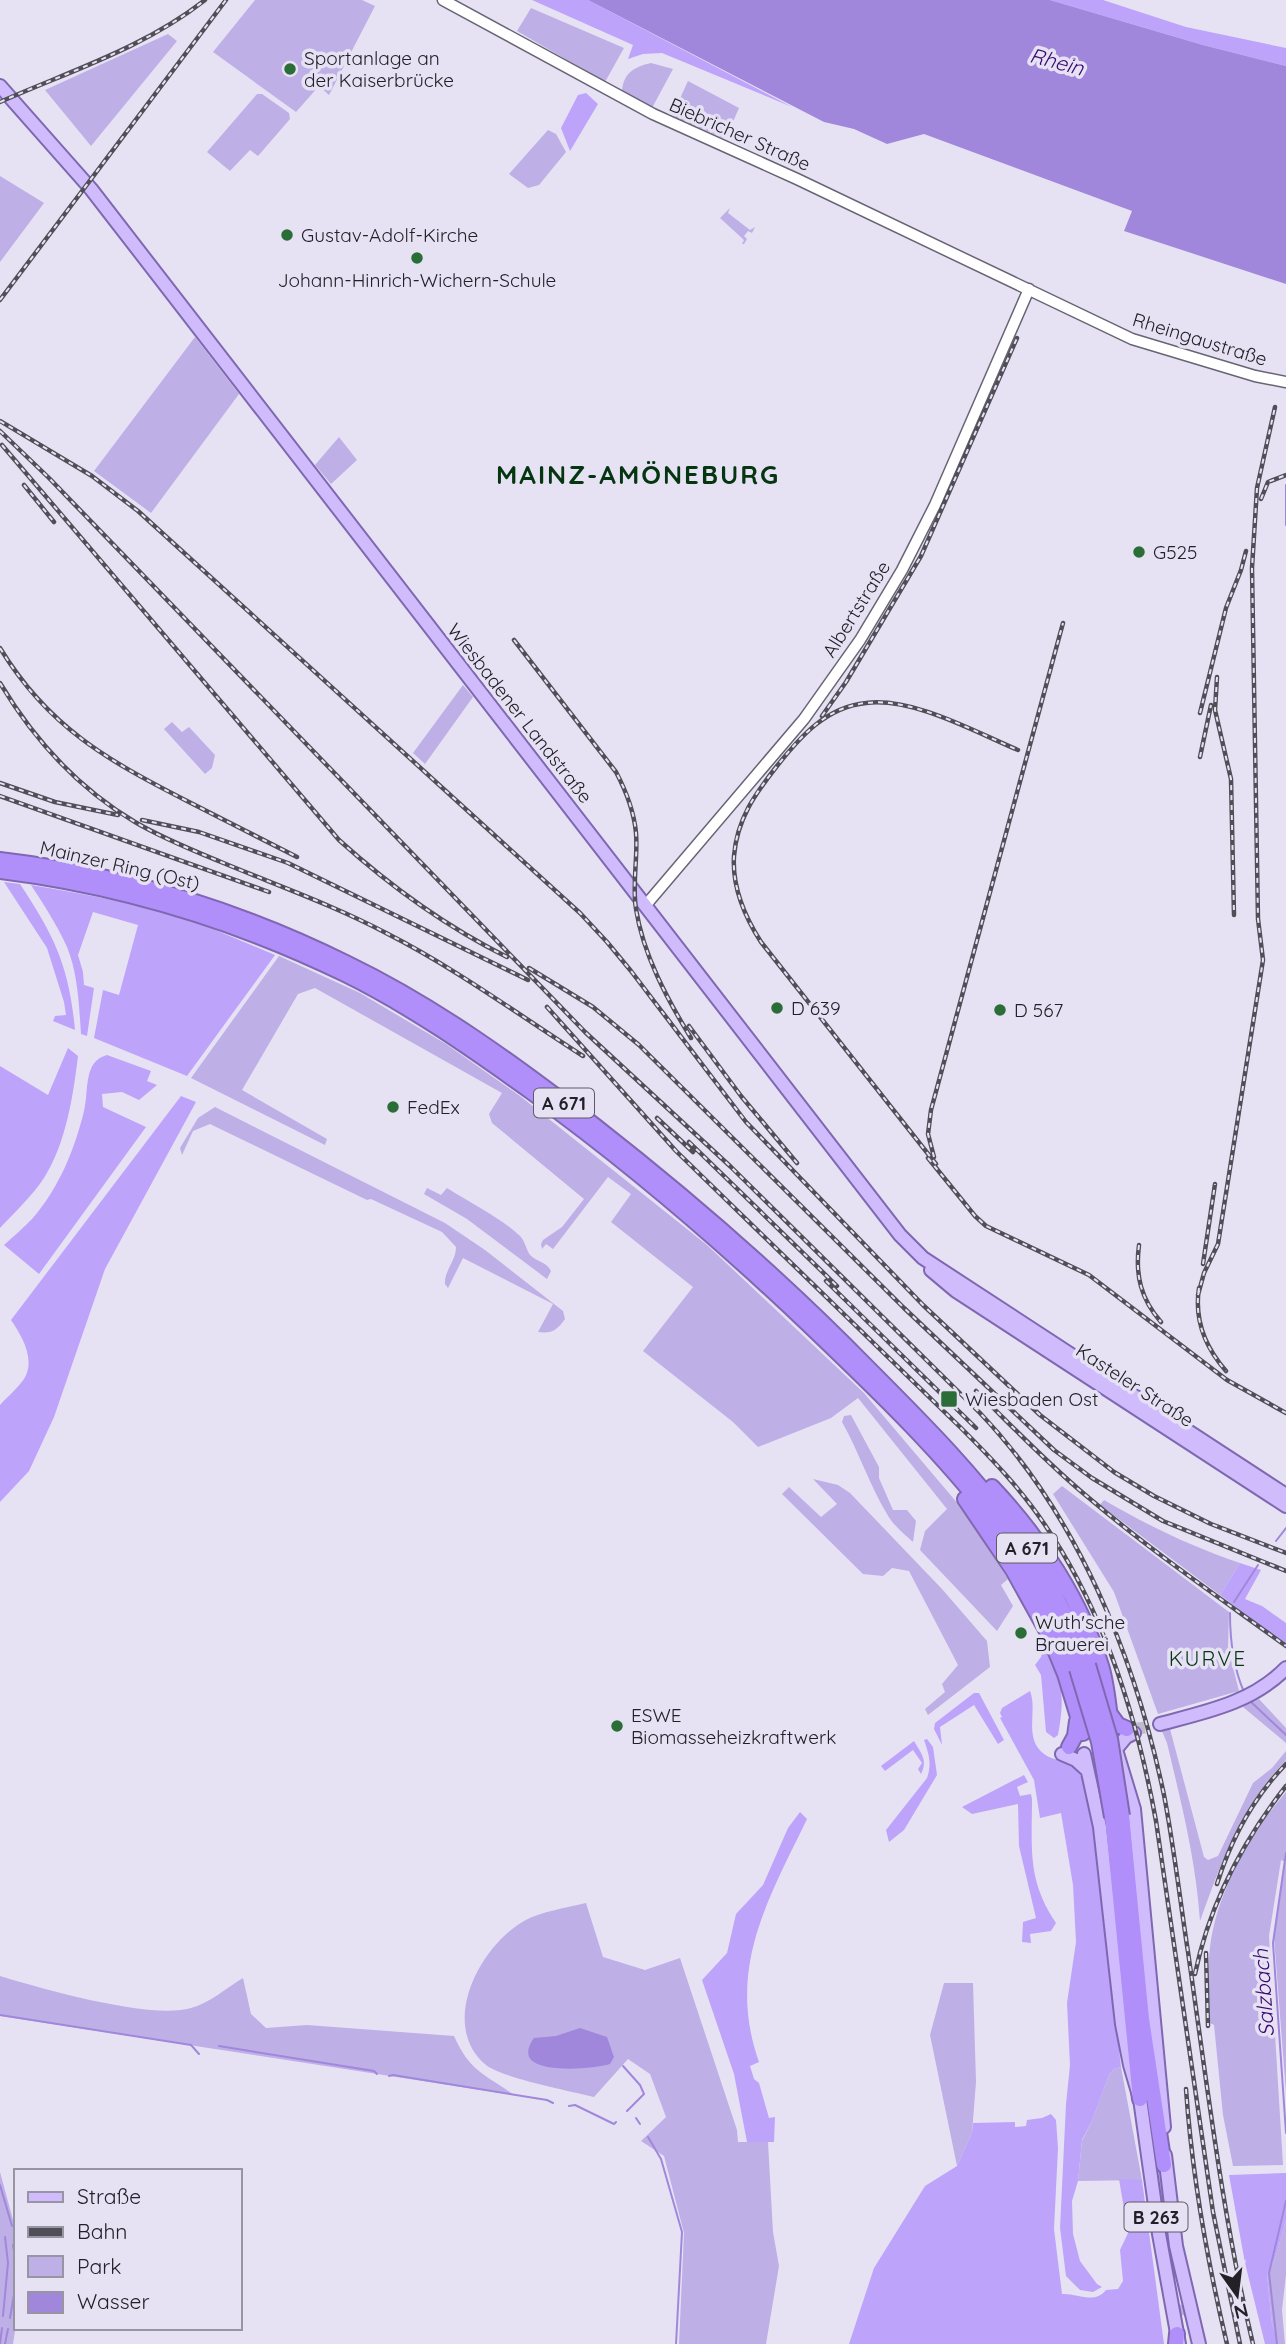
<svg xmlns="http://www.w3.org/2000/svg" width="1286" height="2344" font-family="Quicksand,sans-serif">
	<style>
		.green { fill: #beafe7 }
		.forest { fill: #bea3fb }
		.water { fill: #a187dc }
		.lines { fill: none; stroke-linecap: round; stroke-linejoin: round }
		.stream { stroke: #a187dc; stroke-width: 2 }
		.major-tunnel { stroke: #bfbbcb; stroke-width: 12; stroke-dasharray: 12 6; stroke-linecap: butt }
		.minor-casing { stroke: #676473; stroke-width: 13 }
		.major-casing { stroke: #7f68b1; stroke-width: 16 }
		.highway-casing { stroke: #7f68b1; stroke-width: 18 }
		.minor { stroke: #fff; stroke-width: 10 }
		.major { stroke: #d0bcfd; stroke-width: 12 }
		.highway { stroke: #b18ffb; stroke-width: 14 }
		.rail-casing { stroke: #504e57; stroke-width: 4.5 }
		.rail { stroke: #e6e2f4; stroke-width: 2; stroke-dasharray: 5; stroke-linecap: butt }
		.highway-bridge-casing { stroke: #7f68b1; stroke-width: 18; stroke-linecap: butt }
		.highway-bridge { stroke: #b18ffb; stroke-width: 14 }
		.poi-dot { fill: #2b6d37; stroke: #e6e2f4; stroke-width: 2.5 }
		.labels { text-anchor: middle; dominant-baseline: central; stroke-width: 7; stroke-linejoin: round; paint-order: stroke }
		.shield { fill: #e6e2f4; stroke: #5e5b65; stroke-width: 2 }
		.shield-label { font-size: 18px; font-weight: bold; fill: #232128 }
		.poi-label { font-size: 19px; fill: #232128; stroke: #e6e2f4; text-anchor: start }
		.street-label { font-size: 19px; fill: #232128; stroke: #e6e2f4 }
		.water-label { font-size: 21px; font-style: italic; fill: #3b0771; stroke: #e6e2f4 }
		.neighbourhood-label { font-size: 21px; letter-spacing: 2px; fill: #063611; stroke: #e6e2f4 }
		.district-label { font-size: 26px; font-weight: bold; letter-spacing: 2px; fill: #063611; stroke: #e6e2f4 }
	</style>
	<rect width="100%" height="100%" fill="#e6e2f4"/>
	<path class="green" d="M 255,0 L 362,0 L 375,6 L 329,95 L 319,86 L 296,112 L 213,52 Z
		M 531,8 L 624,48 L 605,82 L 517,31 Z
		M 168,34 L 177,41 L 91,146 L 45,90 Z
		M 651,63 L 673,69 L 652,108 L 622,92 C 623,73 634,67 651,63 Z
		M 688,81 L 739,108 L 728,133 L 723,138 L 672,116 Z
		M 257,94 L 262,94 L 289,113 L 290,119 L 258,156 L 250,150 L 230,171 L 207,152 Z
		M 548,130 L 556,134 L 566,152 L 539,185 L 528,188 L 509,174 Z
		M 0,176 L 44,203 L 0,262 Z
		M 730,208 L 728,213 L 750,230 L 755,227 L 752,233 L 748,231 L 744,236 L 747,239 L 744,244 L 742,244 L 744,240 L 720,218 Z
		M 195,337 L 239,394 L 151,513 L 94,471 Z
		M 339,437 L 357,460 L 331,484 L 315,465 Z
		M 463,685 L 473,697 L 425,764 L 413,753 Z
		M 172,722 L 182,732 L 189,727 L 215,755 L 212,768 L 205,774 L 164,729 Z
		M 279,956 L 360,993 L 446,1044 L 520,1096 L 707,1245 L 864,1393 L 959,1505 L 1008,1579 L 1001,1585 L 1013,1606 L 997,1631 L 920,1550 L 925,1531 L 947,1509 L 858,1398 L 831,1418 L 758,1447 L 733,1422 L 643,1351 L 693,1287 L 611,1222 L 631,1194 L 608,1177 L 553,1249 L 546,1244 L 542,1249 L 541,1244 L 543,1240 L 562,1227 L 584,1199 L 492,1123 L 489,1114 L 502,1093 L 315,988 L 298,994 L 242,1090 L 327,1139 L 325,1145 L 191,1078 Z
		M 215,1107 L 445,1223 L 485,1250 L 563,1311 L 565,1319 C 557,1330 552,1334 538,1332 L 553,1304 L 463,1258 L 448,1288 L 445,1284 C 444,1271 456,1261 456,1247 L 442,1232 L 371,1199 L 367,1200 L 210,1124 L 193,1131 L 182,1155 L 180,1148 L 198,1118 Z
		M 427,1188 L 441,1195 L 447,1188 C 472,1204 498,1216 520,1236 C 525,1241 526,1249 530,1255 C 537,1262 547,1262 551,1271 L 547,1279 L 467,1219 L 424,1194 Z
		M 851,1415 L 879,1467 L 879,1478 L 893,1510 L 907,1510 L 916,1521 L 913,1542 C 904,1534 893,1525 887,1514 C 869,1484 859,1452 842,1422 L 844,1416 Z
		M 813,1479 L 838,1485 L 850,1493 L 942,1589 L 987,1641 L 990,1667 L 928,1715 L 925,1709 L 945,1692 L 942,1684 L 958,1665 L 909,1571 L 892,1568 L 883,1576 L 863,1574 L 782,1494 L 789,1487 L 821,1517 L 837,1504 Z
		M 1062,1486 L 1229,1612 L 1228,1648 L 1239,1691 L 1158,1714 L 1114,1592 L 1053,1494 Z
		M 1104,1500 C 1149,1526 1190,1546 1240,1563 L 1220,1595 L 1100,1505 Z
		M 1259,1699 L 1286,1728 L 1286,1743 L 1243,1707 Z
		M 1170,1729 L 1204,1857 L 1208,1860 L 1218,1856 L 1253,1783 L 1272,1768 L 1286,1751 L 1286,1760 C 1238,1812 1224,1856 1200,1921 C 1196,1860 1181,1802 1167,1743 L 1162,1731 Z
		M 1286,1792 L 1286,2093 L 1274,1937 L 1285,1862 L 1281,1860 L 1269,1936 L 1283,2165 L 1233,2166 L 1223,2115 L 1214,2025 L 1210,2023 C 1210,1998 1207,1972 1210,1947 C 1217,1892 1250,1834 1286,1792 Z
		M 586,1903 L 603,1957 L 645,1970 L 680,1958 L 737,2130 L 738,2142 L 768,2142 L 773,2232 L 779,2266 L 766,2344 L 679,2344 L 684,2233 L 664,2156 L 641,2141 L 666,2117 L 650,2074 L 628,2059 L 594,2097 C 571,2091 502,2078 486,2065 C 438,2025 480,1946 524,1921 C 542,1911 566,1908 586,1903 Z
		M 0,1976 C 43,1989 151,2020 191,2008 C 210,2003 226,1988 243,1978 L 251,2014 L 266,2028 L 307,2025 L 454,2036 C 470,2072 485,2074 514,2095 L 0,2016 Z
		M 944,1983 L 973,1983 L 976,2082 L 972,2133 L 957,2166 L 930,2035 Z
		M 1121,2067 L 1142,2180 L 1078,2181 L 1082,2141 L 1092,2121 L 1109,2075 L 1114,2069 Z
		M 1143,2069 L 1168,2228 L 1167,2236 L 1170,2239 L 1194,2344 L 1192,2344 L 1186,2316 L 1178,2314 L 1176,2304 L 1183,2305 L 1171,2251 L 1167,2249 L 1148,2128 Z
		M 0,2172 L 16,2231 L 16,2325 L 13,2344 L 0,2344 Z
		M 1286,2220 L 1286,2275 L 1282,2310 L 1285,2344 L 1279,2344 L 1272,2324 L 1267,2274 L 1275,2259 Z"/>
	<path class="forest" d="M 532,0 L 588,0 L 792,107 L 662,53 L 643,54 L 628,59 L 633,45 Z
		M 1050,0 L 1103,0 L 1186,27 L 1286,48 L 1286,66 L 1203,45 Z
		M 586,93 L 598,104 L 570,151 L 561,128 L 578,95 Z
		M 4,882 L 20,884 C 55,937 69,966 75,1030 L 53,1021 L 55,1016 L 66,1015 L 64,1002 L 47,948 Z
		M 31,885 C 74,892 116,900 159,911 C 199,922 237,939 275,955 L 187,1076 L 94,1038 L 103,990 L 119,995 L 138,925 L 93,912 L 78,955 L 83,972 L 84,985 L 94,988 L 87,1036 L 81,1034 C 79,1005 78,974 67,947 C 57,925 44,905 31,885 Z
		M 68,1048 L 78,1056 C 73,1097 66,1143 44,1178 C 32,1196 15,1212 0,1228 L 0,1066 L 48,1095 Z
		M 107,1055 L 151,1071 L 147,1081 L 157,1085 L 139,1100 L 122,1092 L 102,1094 L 103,1107 L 146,1127 L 39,1274 L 4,1245 C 13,1237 23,1228 32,1219 C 58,1190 75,1149 84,1111 C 89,1091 83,1061 107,1055 Z
		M 181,1096 L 196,1102 L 105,1269 L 54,1417 L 29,1471 L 0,1502 L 0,1405 C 7,1397 18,1388 24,1379 C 36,1360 22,1336 11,1320 Z
		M 1240,1563 L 1261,1570 L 1245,1599 L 1262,1606 L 1286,1623 L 1286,1645 L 1220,1595 Z
		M 1045,1641 C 1061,1680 1066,1692 1058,1735 L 1054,1738 L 1046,1732 L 1041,1675 L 1035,1665 L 1041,1657 Z
		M 1030,1691 C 1038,1711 1023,1738 1044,1754 C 1053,1761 1066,1760 1075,1766 L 1083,1780 L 1092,1812 L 1121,2067 L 1114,2069 L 1109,2075 L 1092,2121 L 1082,2140 L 1078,2181 L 1072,2201 L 1073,2234 L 1080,2261 L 1097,2284 L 1102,2287 L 1093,2292 L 1080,2290 L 1066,2276 L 1060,2228 L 1066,2104 L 1070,2065 L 1067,2003 L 1076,1942 L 1073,1885 L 1061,1813 L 1040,1818 L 1034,1780 L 1000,1718 L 1002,1717 L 1000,1713 L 1002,1708 Z
		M 974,1693 L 979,1693 L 1004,1740 L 998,1744 L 974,1705 L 940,1727 L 942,1745 L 934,1729 L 935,1723 Z
		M 927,1739 L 933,1747 L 937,1775 L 904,1830 L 889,1842 L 886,1830 L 927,1778 C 932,1764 929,1754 924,1740 Z
		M 914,1741 C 921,1753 928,1760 921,1774 L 918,1769 L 922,1763 L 913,1750 L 885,1771 L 881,1766 Z
		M 1024,1775 L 1028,1782 L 1017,1787 L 1020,1796 L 1031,1794 L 1032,1799 C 1032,1849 1027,1880 1056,1923 L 1051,1931 L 1030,1934 L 1031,1943 L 1022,1942 L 1023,1922 L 1036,1918 L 1019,1846 L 1018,1804 L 972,1814 L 962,1807 Z
		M 800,1812 L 807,1819 C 768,1900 726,1969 759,2062 L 750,2066 L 754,2079 L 759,2083 L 769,2118 L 775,2117 L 774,2142 L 747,2142 L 734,2074 L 702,1980 L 727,1953 L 736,1914 L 763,1885 L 788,1828 Z
		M 1051,2114 L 1056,2120 L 1058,2148 L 1054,2229 L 1062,2294 C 1078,2293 1094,2305 1106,2290 L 1118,2289 L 1123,2281 L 1120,2250 L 1128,2233 L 1119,2179 L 1142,2180 L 1164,2344 L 849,2344 L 874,2268 L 925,2186 L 957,2166 L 972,2133 L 973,2123 L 1015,2122 L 1015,2127 L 1026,2126 L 1027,2120 L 1042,2118 Z
		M 1286,2173 L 1286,2220 L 1275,2259 L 1267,2274 L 1272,2324 L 1279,2344 L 1265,2344 L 1245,2263 L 1229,2175 Z"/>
	<path class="water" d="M 588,0 L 1050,0 L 1203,45 L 1286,66 L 1286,284 L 1124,231 L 1132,211 L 924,134 L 887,144 L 854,129 L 824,122 Z
		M 580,2028 L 607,2037 L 614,2057 L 610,2064 C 594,2069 548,2072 534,2062 C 524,2056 529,2045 534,2038 L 556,2036 Z"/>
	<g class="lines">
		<path class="stream" d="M 1286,485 L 1286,525
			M 1276,1541 L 1286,1528
			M 1234,1602 L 1258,1565
			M 1230,1613 C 1230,1640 1233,1667 1244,1692
			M 1249,1700 L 1286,1735
			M 1286,1853 L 1273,1943 L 1286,2133
			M 0,2015 L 191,2045 L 199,2054
			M 219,2046 L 374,2071 L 377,2074
			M 623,2066 L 640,2085 L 644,2094 L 627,2111
			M 389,2076 L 393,2075 L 547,2100 L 553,2103
			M 569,2106 L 575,2105 L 614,2124 L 616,2122
			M 636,2118 L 640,2124
			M 648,2137 L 661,2159 L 682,2232 L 676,2344
			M 0,2185 L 12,2226
			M 13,2245 L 16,2263
			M 3,2316 L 8,2263 L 5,2237
			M 10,2318 L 16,2283
			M 0,2344 L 2,2328
			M 5,2344 L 8,2329
			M 1277,2344 L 1269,2273 L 1286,2201"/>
		<path class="major-tunnel" d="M 1133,1729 L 1150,1727"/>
		<defs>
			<path id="minor" d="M 443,0 L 653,114 L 797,179 L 1132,339 L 1255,376 L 1286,382
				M 645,906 L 804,719 L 860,640 L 902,570 L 935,505 L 1029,289"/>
			<path id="major" d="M 0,86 L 91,189 L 900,1235 L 923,1258 L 1286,1495
				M 931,1270 L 956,1291 L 1286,1506
				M 1160,1724 C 1205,1712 1252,1703 1286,1668
				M 1117,1748 L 1126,1737 L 1134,1733
				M 1117,1753 L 1134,1809 L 1164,2127
				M 1062,1754 L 1076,1760 L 1087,1770
				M 1084,1754 L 1100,1827 L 1122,2024 L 1130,2065 L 1140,2099 L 1159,2234 L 1179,2344
				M 1165,2155 L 1176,2246 L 1199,2344"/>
			<path id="highway" d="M 0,860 C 121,874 239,910 348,964 C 437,1007 517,1066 595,1126 C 691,1201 783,1281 868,1368 C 924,1424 981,1481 1026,1547 C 1051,1584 1071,1624 1088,1665
				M 0,871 C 121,886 236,921 345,974 C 412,1007 473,1050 533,1093 C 631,1164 723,1243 810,1326 C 878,1391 948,1458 1004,1534 C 1035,1576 1058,1621 1077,1669
				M 992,1487 C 1040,1538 1082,1601 1102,1669 C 1107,1688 1109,1708 1111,1728
				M 965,1499 L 1013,1570 L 1049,1635 L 1065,1674 L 1083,1733
				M 1110,1714 L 1118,1725 L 1127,1729
				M 1069,1747 L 1075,1736 L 1077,1721
				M 1122,1816 L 1142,2019 L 1164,2165
				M 1112,1817 L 1140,2099
				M 1176,2344 L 1177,2334"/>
		</defs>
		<use href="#minor" class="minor-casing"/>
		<use href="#major" class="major-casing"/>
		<use href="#highway" class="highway-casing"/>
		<use href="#minor" class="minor"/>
		<use href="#major" class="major"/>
		<use href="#highway" class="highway"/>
		<defs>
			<path id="rail" d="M 0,102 C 70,71 144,48 205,0
				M 0,300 L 226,0
				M 0,421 L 92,476 L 138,511 L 580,913 L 607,942 L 631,971 L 746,1122 L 923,1305 L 1040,1415 L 1114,1472 L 1154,1496 L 1211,1524 L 1286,1553
				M 0,431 L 49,478 L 585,1032 L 731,1167 L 980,1413 C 1078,1516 1135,1657 1164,1795 C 1174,1847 1180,1900 1188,1952 C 1207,2083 1222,2215 1253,2344
				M 2,445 L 339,840 C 390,886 445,926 507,957
				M 24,485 L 54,522
				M 1261,499 L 1268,482 L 1286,475
				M 514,640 L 616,772 C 626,791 634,811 636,833 C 638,858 632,884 636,909 C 643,954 667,999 691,1038
				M 0,648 C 48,727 107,760 187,801 C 224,820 260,838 297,857
				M 1217,677 L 1215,710 L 1231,779 L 1234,915
				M 0,683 C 34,740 78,788 135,822 C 162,838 192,850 221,862 C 276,885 333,905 386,933 C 455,968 519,1015 583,1056
				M 1200,713 L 1226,608 L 1241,570 L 1246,551
				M 822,716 L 846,682 L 921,556 L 1017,338
				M 1200,757 L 1211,705
				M 0,783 L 55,802 L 118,815
				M 0,796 L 269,892
				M 142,820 L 199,832 L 288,863 L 528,980
				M 529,968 L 593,1007 L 639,1045 L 904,1308 L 1054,1450 L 1092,1478 L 1163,1521 L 1286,1571
				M 547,1007 L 676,1151 L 961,1428 C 991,1458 1021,1489 1045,1525 C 1105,1613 1137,1717 1156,1821 L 1213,2212 L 1240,2344
				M 689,1026 L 741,1096 L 797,1163
				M 657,1118 L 693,1152
				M 689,1142 L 837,1286
				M 934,1157 L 928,1134 L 931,1110 L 1063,623
				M 928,1158 L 975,1216 L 986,1226 L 1089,1275 L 1227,1380 L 1286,1413
				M 936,1164 L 761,942 C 745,917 732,887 734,856 C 737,819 755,794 777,766 C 800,737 826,707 866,703 C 913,697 975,732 1018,750
				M 1139,1245 C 1135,1276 1141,1299 1161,1322
				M 1203,1264 L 1215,1184
				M 826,1281 L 976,1428
				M 1199,1288 C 1194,1320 1205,1347 1226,1371
				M 1198,1295 L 1204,1273 L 1218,1244 L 1263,960 L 1258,919 L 1252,568 L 1257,488 L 1275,407
				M 976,1391 C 1013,1427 1049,1465 1089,1498 C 1151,1551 1220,1598 1286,1646
				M 1217,1884 C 1231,1839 1253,1798 1286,1764
				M 1206,1953 L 1208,2026
				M 1195,1974 C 1209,1906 1243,1841 1286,1786
				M 1186,2089 C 1192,2175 1207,2260 1227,2344"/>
		</defs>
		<use href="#rail" class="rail-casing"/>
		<use href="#rail" class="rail"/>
		<defs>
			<path id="highway-bridge" d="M 1088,1665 L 1110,1739 L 1122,1816
				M 1077,1669 L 1099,1742 L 1112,1817"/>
		</defs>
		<use href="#highway-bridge" class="highway-bridge-casing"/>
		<use href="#highway-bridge" class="highway-bridge"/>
	</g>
	<g class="poi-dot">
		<circle cx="290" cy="69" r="7"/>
		<circle cx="287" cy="235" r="7"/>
		<circle cx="417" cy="258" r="7"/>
		<circle cx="1139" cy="552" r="7"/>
		<circle cx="777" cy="1008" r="7"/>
		<circle cx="1000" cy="1010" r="7"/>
		<circle cx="393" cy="1107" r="7"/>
		<rect x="940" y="1390" width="18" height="18" rx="3.5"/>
		<circle cx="1021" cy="1633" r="7"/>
		<circle cx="617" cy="1726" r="7"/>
	</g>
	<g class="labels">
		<g class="shield">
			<rect x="534" y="1088.5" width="60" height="29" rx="5"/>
			<rect x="997" y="1533.5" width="60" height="29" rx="5"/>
			<rect x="1124.5" y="2202.5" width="63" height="29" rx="5"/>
		</g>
		<g class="shield-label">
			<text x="564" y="1103">A 671</text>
			<text x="1027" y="1548">A 671</text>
			<text x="1156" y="2217">B 263</text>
		</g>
		<g class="poi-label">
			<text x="304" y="58">Sportanlage an<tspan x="304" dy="22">der Kaiserbrücke</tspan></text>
			<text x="301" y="235">Gustav-Adolf-Kirche</text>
			<text x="417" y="280" text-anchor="middle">Johann-Hinrich-Wichern-Schule</text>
			<text x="1153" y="552">G525</text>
			<text x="791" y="1008">D 639</text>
			<text x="1014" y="1010">D 567</text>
			<text x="407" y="1107">FedEx</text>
			<text x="965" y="1399">Wiesbaden Ost</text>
			<text x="1035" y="1622">Wuth'sche<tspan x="1035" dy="22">Brauerei</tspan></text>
			<text x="631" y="1715">ESWE<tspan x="631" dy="22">Biomasseheizkraftwerk</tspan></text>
		</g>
		<g class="street-label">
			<text transform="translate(740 134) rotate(24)">Biebricher Straße</text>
			<text transform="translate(1200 339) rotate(17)">Rheingaustraße</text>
			<text transform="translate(856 609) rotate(-58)">Albertstraße</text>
			<text transform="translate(520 713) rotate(52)">Wiesbadener Landstraße</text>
			<text transform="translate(120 865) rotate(13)">Mainzer Ring (Ost)</text>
			<text transform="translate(1135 1385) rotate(33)">Kasteler Straße</text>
		</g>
		<g class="water-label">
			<text transform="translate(1057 61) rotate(15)">Rhein</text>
			<text transform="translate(1263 1993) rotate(-94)">Salzbach</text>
		</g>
		<g class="neighbourhood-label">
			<text x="1208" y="1658">KURVE</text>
		</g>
		<g class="district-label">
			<text x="638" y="474">MAINZ-AMÖNEBURG</text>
		</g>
	</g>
	<rect x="14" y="2169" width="228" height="161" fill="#e6e2f4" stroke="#9895a2" stroke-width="2"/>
	<rect x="28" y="2192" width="35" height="10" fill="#d0bcfd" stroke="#9895a2" stroke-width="2"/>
	<text x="77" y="2204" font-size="21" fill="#232128">Straße</text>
	<rect x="28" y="2227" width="35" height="10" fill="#504e57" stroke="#9895a2" stroke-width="2"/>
	<text x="77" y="2239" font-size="21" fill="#232128">Bahn</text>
	<rect x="28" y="2256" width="35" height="21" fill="#beafe7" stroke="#9895a2" stroke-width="2"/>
	<text x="77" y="2274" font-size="21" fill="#232128">Park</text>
	<rect x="28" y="2292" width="35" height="21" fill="#a187dc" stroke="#9895a2" stroke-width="2"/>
	<text x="77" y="2309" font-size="21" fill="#232128">Wasser</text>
	<g transform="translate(1237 2295) rotate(166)" stroke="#e6e2f4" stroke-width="5" paint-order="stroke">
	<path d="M0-5L12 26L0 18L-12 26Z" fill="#232128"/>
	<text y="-10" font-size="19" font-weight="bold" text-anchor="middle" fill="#232128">N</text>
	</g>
</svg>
